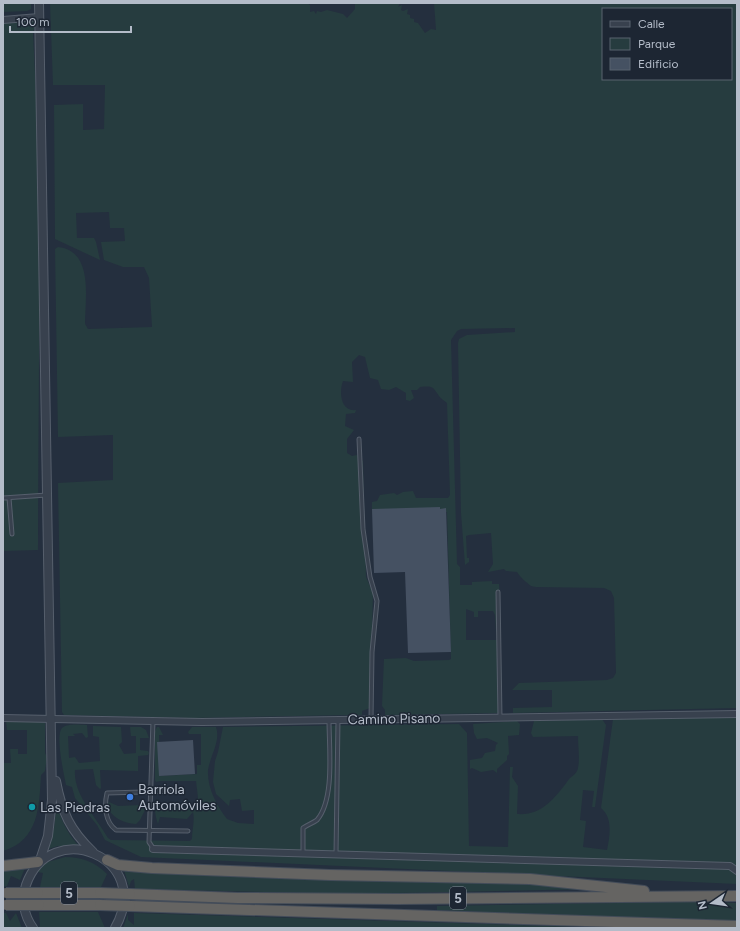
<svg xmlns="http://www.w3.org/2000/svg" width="740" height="931" font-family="Figtree,sans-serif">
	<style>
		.green { fill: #263c3f; fill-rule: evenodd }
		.building { fill: #455162 }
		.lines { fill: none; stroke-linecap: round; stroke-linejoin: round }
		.service-casing { stroke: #565f6c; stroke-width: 5 }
		.minor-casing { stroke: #565f6c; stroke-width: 8 }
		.tertiary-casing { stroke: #565f6c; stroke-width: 10 }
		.trunk-casing { stroke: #434c59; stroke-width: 12 }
		.service { stroke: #38414e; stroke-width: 3 }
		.minor { stroke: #38414e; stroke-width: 6 }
		.tertiary { stroke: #38414e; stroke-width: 8 }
		.trunk { stroke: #656462; stroke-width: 10 }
		.trunk-bridge-casing { stroke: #434c59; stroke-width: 12; stroke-linecap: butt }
		.trunk-bridge { stroke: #656462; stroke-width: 10 }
		.shop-dot { fill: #3f7fe0; stroke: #1d2633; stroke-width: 1.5 }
		.culture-dot { fill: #0f9aa8; stroke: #1d2633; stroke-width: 1.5 }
		.labels { text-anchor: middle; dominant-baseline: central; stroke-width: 3; stroke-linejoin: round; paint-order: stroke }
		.shield { fill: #1d2633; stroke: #878f9c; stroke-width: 1 }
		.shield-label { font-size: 13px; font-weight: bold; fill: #b4bcc9 }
		.street-label { font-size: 14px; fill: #b4bcc9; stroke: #1d2633 }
		.poi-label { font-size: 14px; fill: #b4bcc9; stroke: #1d2633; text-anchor: start }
	</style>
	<rect width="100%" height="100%" fill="#242f3e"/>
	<path class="green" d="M 3,3 L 31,3 L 31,9 L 27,11 L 3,12 Z
		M 50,3 L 307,3 L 310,5 L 310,12 L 314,11 L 316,14 L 317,11 L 321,12 L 327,10 L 343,14 L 347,18 L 355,9 L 355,3 L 400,3 L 398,7 L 402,5 L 401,10 L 403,11 L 408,9 L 407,14 L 410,15 L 410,18 L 414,19 L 414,22 L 418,23 L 425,33 L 431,29 L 436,30 L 434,3 L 737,3 L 737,708 L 513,713 L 513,708 L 552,707 L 552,690 L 512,690 L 519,683 L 607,680 L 613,678 L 616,673 L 614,598 L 611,591 L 604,588 L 536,587 L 531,586 C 526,582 520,577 517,572 L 506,571 L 504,569 L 488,572 L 493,564 L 491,533 L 469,535 L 466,536 L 467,558 L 469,558 L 469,562 L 465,565 L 461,513 L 458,343 L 459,339 L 467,335 L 515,332 L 515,328 L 461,329 L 457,331 L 451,340 L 457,564 L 460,567 L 460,585 L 472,585 L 472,582 L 492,581 L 492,584 L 499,584 L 501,631 L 496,631 L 495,615 L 493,611 L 478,611 L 478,617 L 474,617 L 474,612 L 466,609 L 466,640 L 500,640 L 502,685 L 499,713 L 385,715 L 385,710 L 382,706 L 384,659 L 406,658 L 414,661 L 449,660 L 451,659 L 447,512 L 442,512 L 440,510 L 372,514 L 372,502 L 377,501 L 380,495 L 394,493 L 397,495 L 403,492 L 413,491 L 416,498 L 448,498 L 450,495 L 447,403 C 445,401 441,399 439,396 C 432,386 433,386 420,387 L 417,390 L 411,390 L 414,398 L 410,401 L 406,400 L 406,393 L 396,387 L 389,390 L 381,389 L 378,380 L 370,378 L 365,357 L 359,355 L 352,362 L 353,382 L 343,381 C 339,391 340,412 356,410 L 355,413 L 346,414 L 345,426 L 354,430 L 347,439 L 347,453 L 352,456 L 357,455 L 363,461 L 366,577 L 373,593 L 370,708 L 362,711 L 362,715 L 352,715 L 193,718 L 64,715 L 62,712 L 58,483 L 113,480 L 113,435 L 58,437 L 55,249 L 58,247 C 94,251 85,298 85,324 L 88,329 L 152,327 L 149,278 L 144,267 L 123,267 L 104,260 L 101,242 L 125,241 L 124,228 L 110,228 L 109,212 L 76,213 L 77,238 L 94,238 L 96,242 L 100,260 L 55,239 L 54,105 L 83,104 L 83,130 L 104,129 L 105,85 L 53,85 ZM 603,9 L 731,9 L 731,79 L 603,79 Z
		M 3,18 L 33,20 L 35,26 L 33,33 C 43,205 38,378 38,550 L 3,551 Z
		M 737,717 L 737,884 L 141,857 L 105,840 L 97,825 L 75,798 L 72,787 L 66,785 C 64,774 55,736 62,728 C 68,723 80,725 87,725 L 88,737 L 86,738 L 82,733 L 73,734 L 75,736 L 68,736 L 69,758 L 75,757 L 79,763 L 100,761 L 99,737 L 93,736 L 93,726 L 121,727 L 122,742 L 119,745 L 124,754 L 136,753 L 136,736 L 131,736 L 130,727 L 141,727 L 146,730 L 149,738 L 140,738 L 140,750 L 148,751 L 149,753 L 148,755 L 138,756 L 138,771 L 100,770 L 101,788 L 100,789 L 96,785 L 93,769 L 75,770 C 73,795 97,818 108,838 L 111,840 L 190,841 L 192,839 C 192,829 195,821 193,812 L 187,819 L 160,817 L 158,824 C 155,816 154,808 156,800 L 158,799 L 160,807 L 192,807 L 196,805 L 196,801 L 198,798 L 196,781 L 160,781 L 156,782 L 155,780 L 155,731 L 157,727 L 159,727 L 163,735 L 159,735 L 160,776 L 197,774 L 197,765 L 201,765 L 201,734 L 189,734 L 188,732 L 192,727 L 216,727 C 221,741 210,756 208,770 C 207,788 217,806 227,819 L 238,823 L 254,824 L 254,810 L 242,811 L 240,799 L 230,800 L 229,806 L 216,794 L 213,782 L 215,761 L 218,752 L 223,727 L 459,724 L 467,733 L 469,846 L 508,847 L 510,767 L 513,767 L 512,777 L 518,786 L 517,814 C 541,816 554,799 567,782 C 570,776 577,775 578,768 C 580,758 578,746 578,736 L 533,737 L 531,733 L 534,721 L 602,719 L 606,725 L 595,807 L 592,807 L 594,791 L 583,790 L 580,820 L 586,821 L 583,847 L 607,850 C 610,835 613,818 601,808 L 613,719 Z
		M 6,721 L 31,721 L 45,723 L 45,753 L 47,757 L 45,771 L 41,775 C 39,807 39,840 3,851 L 3,763 L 11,763 L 10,749 L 18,749 L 18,754 L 27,754 L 27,730 L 7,730 Z
		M 517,721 L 520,724 L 519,735 L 508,736 L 509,754 L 507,756 L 507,760 L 497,769 L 497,773 L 493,770 L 481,772 L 472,768 L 470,769 L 470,760 L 482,758 L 485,753 L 495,751 L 496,745 L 498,743 L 487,738 L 477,739 L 474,733 L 473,724 Z
		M 109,802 L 118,806 L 141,805 L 145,810 L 140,820 L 136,824 C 123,823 112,818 106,805 Z
		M 58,809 C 63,824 69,836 80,847 L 58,846 L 48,849 L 54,828 L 56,810 Z
		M 65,857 C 82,857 95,862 107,874 L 101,887 L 40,887 L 43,873 L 38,872 L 44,863 Z
		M 25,868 L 20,880 L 11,876 L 7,886 L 3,887 L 3,870 Z
		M 124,870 L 526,884 L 596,889 L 349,894 L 135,889 L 134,879 L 131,881 L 129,887 Z
		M 680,902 L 737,903 L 737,922 L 437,910 L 437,906 Z
		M 39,912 L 98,912 L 105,928 L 38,928 L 40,926 Z
		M 3,913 L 6,913 L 10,921 L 16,913 L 22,928 L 3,927 Z
		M 134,913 L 614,928 L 123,928 L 128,914 L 128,920 L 134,925 Z"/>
	<path class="building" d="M 440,507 L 440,509 L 446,508 L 451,652 L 408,653 L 405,572 L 374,573 L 372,509 Z
		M 193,740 L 195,774 L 159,776 L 157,742 Z"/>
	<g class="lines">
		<defs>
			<path id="service" d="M 359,439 L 363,529 L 370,577 L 377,601 L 372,652 L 371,720
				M 3,498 L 47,495
				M 9,498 L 12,534
				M 498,592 L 500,718
				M 153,721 L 149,842 L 153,848
				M 180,791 L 107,793 C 104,806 105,822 116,830 L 188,831
				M 303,853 L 303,828 C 307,825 313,823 317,820 C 335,799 329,748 329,720
				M 336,854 L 338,720"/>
			<path id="minor" d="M 3,20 L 39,17
				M 3,718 L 202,722 L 737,714
				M 153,849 L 730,866 L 737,871"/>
			<path id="tertiary" d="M 39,3 L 52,800 L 48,836 L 40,860
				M 56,781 C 62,813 70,830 93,852
				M 33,928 C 24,916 21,899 26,885 C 50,816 155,857 115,928"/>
			<path id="trunk" d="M 107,860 L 118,865 L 152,868 L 330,875 L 530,879 L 644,891
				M 3,866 L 38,862
				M 38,893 L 100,893
				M 130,894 L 238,898 L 398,899 L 737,896
				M 39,905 L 100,905
				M 130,906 L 737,926"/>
		</defs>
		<use href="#service" class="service-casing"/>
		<use href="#minor" class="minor-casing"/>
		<use href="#tertiary" class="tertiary-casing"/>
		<use href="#trunk" class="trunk-casing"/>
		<use href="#service" class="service"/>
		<use href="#minor" class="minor"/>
		<use href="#tertiary" class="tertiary"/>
		<use href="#trunk" class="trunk"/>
		<defs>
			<path id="trunk-bridge" d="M 6,893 L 38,893
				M 100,893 L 130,894
				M 6,905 L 39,905
				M 100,905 L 130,906"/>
		</defs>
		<use href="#trunk-bridge" class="trunk-bridge-casing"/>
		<use href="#trunk-bridge" class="trunk-bridge"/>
	</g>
	<circle class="shop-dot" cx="130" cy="797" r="4"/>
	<circle class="culture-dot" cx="32" cy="807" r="4"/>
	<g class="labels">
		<g class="shield">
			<rect x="61" y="882" width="16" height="22" rx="3"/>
			<rect x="450" y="887" width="16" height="22" rx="3"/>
		</g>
		<g class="shield-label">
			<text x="69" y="893">5</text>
			<text x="458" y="898">5</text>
		</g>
		<g class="street-label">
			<text transform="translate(394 719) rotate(-1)">Camino Pisano</text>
		</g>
		<g class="poi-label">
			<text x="138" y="789">Barriola<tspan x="138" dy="16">Automóviles</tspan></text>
			<text x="40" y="807">Las Piedras</text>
		</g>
	</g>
	<rect width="740" height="931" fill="none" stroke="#b4bcc9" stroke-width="8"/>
	<rect x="602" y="8" width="130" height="72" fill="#1d2633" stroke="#59626f"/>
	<rect x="610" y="21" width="20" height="6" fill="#38414e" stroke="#59626f"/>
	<text x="638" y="28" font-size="12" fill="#b4bcc9">Calle</text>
	<rect x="610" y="38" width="20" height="12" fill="#263c3f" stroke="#59626f"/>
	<text x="638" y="48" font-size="12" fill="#b4bcc9">Parque</text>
	<rect x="610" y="58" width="20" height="12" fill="#455162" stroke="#59626f"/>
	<text x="638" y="68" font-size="12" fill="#b4bcc9">Edificio</text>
	<g transform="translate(712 903) rotate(257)" stroke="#1d2633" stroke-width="3" paint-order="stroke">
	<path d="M0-3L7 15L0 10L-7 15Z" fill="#b4bcc9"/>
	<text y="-6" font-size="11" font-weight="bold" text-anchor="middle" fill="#b4bcc9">N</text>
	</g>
	<path d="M10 26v6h121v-6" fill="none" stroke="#b4bcc9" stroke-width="2"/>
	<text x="16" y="26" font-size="12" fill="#b4bcc9" stroke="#1d2633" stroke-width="3" paint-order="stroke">100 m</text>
</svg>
